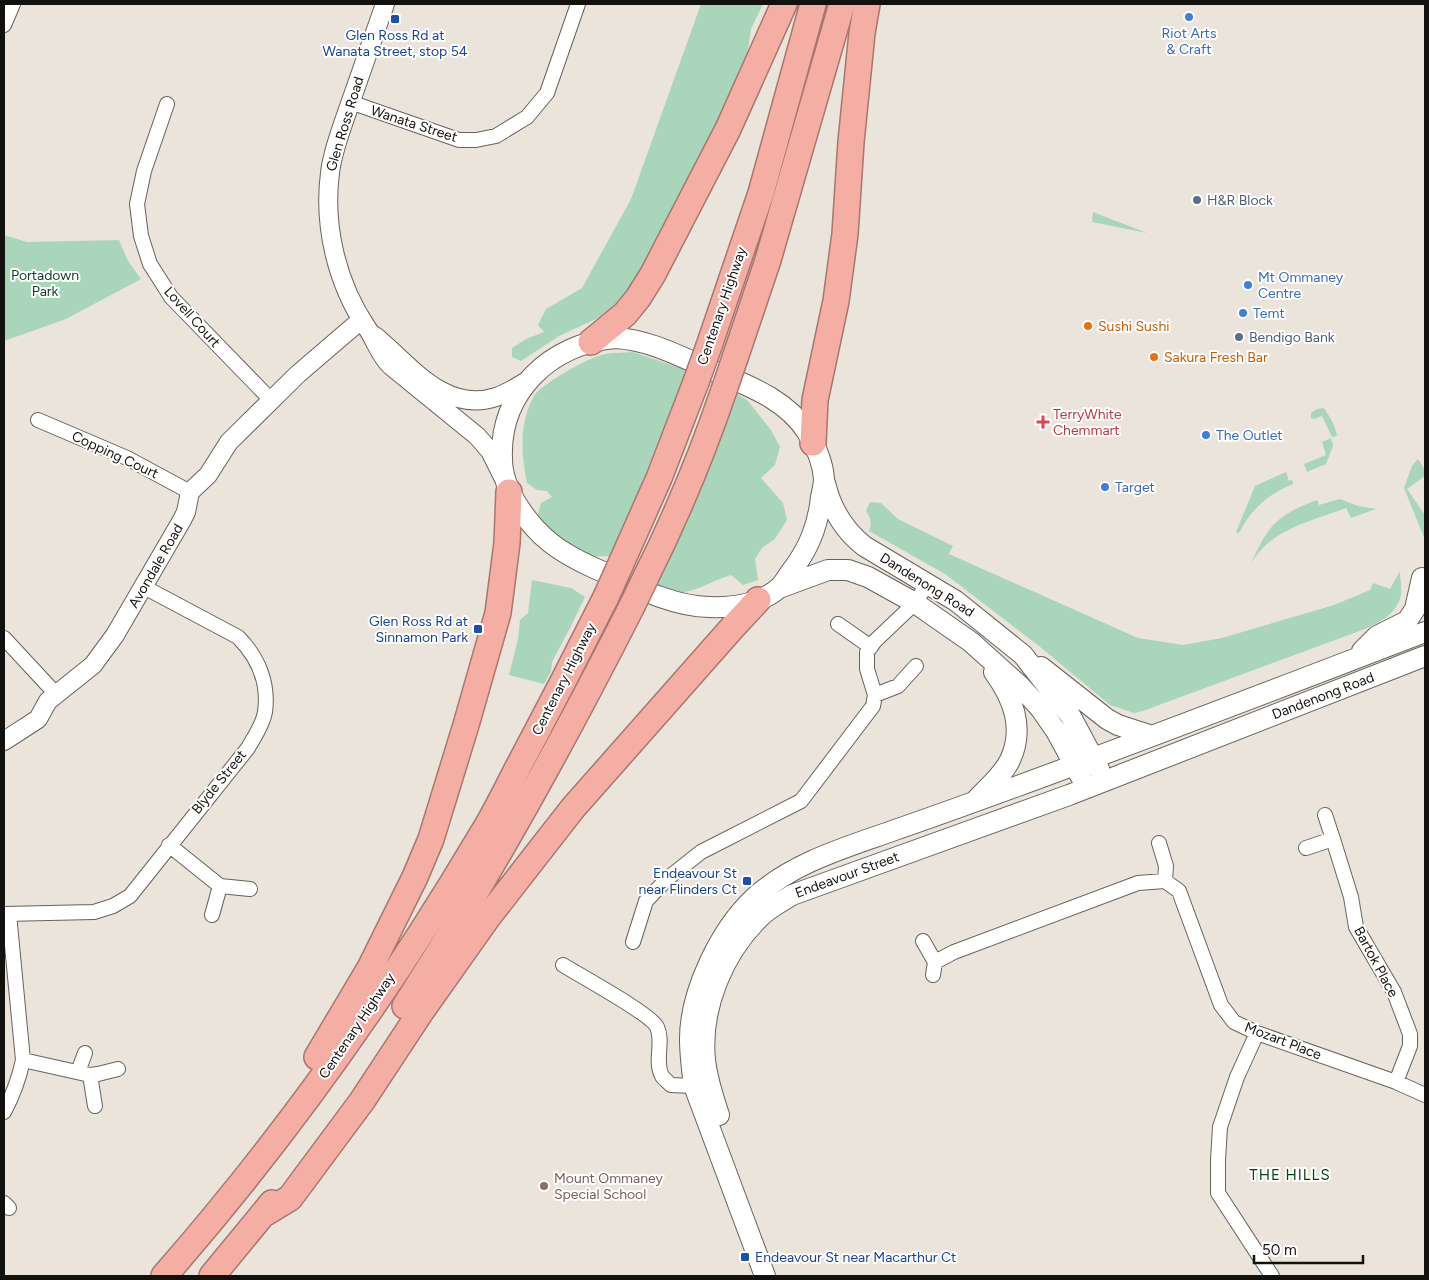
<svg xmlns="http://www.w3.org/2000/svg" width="1429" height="1280" font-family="Figtree,sans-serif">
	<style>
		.green { fill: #a9d6ba }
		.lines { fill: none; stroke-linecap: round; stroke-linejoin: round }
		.minor-casing { stroke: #68625a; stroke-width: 16 }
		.tertiary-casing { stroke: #68625a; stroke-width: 20 }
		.secondary-casing { stroke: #68625a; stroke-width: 22 }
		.motorway-casing { stroke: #a67770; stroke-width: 28 }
		.minor { stroke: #fff; stroke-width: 14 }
		.tertiary { stroke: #fff; stroke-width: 18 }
		.secondary { stroke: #fff; stroke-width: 20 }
		.motorway { stroke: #f5aea4; stroke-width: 25 }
		.motorway-bridge-casing { stroke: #a67770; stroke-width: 28; stroke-linecap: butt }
		.motorway-bridge { stroke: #f5aea4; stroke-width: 25 }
		.shop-dot { fill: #3f7fe0; stroke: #fff; stroke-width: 2 }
		.transit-dot { fill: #1a4fb4; stroke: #fff; stroke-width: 2 }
		.service-dot { fill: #5c6f8a; stroke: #fff; stroke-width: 2 }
		.food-dot { fill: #e8710a; stroke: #fff; stroke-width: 2 }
		.health-dot { fill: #e0444e; stroke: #fff; stroke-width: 2 }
		.education-dot { fill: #8d6e63; stroke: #fff; stroke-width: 2 }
		.labels { text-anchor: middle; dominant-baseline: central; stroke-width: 4; stroke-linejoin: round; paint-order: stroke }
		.shop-label { font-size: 14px; fill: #366cbe; stroke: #fff; text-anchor: start }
		.transit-label { font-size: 14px; fill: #164399; stroke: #fff; text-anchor: end }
		.street-label { font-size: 14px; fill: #13110e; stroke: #fff }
		.service-label { font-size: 14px; fill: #4e5e75; stroke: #fff; text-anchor: start }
		.park-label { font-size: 14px; fill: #134028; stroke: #fff }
		.food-label { font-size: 14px; fill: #c56008; stroke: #fff; text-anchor: start }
		.health-label { font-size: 14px; fill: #be3a42; stroke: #fff; text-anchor: start }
		.education-label { font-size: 14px; fill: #785e54; stroke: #fff; text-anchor: start }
		.neighbourhood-label { font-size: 15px; letter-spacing: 1px; fill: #064513; stroke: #fff }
	</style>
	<rect width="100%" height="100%" fill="#ebe4db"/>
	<path class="green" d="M 701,4 L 763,4 L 751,29 L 747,58 L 735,89 L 628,296 L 596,319 L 559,336 L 521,361 L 512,357 L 512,348 L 526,339 L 544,332 L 538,325 L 546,309 L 582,288 L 631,199 Z
		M 1093,212 L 1147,233 L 1092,222 Z
		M 4,235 L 27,242 L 119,240 L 128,261 L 141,279 L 66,319 L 4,341 Z
		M 633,352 L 686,370 L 680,388 L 612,556 C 604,556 595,557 588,555 C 569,549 547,531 538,514 L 541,503 L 552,497 L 547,491 L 537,490 L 527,483 C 521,454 519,423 534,396 C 540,385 585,360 598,356 C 609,352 622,353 633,352 Z
		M 733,391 L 748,401 L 771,430 L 780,447 L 775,465 L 761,478 L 783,503 L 787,520 L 775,539 L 762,548 L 755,559 L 758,580 L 743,585 L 731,575 C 700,585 687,601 653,587 Z
		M 1324,408 C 1330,417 1335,425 1337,436 L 1332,437 L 1322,416 L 1314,419 L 1311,418 L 1311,413 L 1317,409 Z
		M 1331,438 L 1333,446 L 1326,464 L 1307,472 L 1304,464 L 1326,455 L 1322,442 Z
		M 1418,459 L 1425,470 L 1425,476 L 1407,489 L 1425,515 L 1425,540 L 1404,488 L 1412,466 Z
		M 1286,472 L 1289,481 L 1292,480 L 1293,484 C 1267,495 1252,508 1239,533 L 1236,532 L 1255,486 Z
		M 1340,499 L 1358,506 L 1376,509 L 1351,518 L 1346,508 C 1312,521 1270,529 1251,564 C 1268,525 1277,515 1317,500 L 1319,505 Z
		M 870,502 L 881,503 L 898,519 L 953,546 L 949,554 L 1138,638 L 1183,645 L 1222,638 L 1334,605 L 1370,590 L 1373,583 L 1390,589 L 1400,571 C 1400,578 1402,588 1401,595 C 1397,613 1381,622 1365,629 L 1143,711 L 1134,713 L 1110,705 L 1039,646 L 945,574 L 869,531 C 872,523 871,518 866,511 Z
		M 532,580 L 571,588 L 585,597 L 570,628 L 552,662 L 551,671 L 544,684 L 509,675 L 518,639 L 520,620 L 528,613 Z"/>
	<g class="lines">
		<defs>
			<path id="minor" d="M 4,25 L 13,4
				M 350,102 L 459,140 L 476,140 L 496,136 L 527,117 L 547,93 L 578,4
				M 167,104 L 144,171 L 137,204 L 141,236 L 150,264 L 171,297 L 270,399
				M 38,420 L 127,458 L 190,492
				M 838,624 L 871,647
				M 4,638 L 56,694
				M 875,695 L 898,686 L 916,666
				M 1333,839 L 1351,897 L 1356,927 L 1394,992 L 1410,1034 L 1410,1046 L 1396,1082
				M 1159,843 L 1166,866 L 1165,881
				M 169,845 L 220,886
				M 1306,848 L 1333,839 L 1325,815
				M 4,914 L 94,912 L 113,906 L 130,896 L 248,748 C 254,737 263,725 265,712 C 269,683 258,657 238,637 L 144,587
				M 212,915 L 220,886 L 250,889
				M 923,941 L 935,962 L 933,975
				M 633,942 L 646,901 L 667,879 L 701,852 L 801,801 L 873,706 L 875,695 L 867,669 L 867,652 L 875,641 L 915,603 L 928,583
				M 935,962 L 954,952 L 1138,883 L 1165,881 L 1179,891 L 1221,1005 L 1234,1022 L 1257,1033 L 1396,1082 L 1425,1095
				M 563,965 C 579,975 651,1014 657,1027 C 664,1042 654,1061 662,1076 C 664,1079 668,1082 671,1085 L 694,1086
				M 1257,1033 L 1237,1077 L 1220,1127 L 1218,1160 L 1218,1193 L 1272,1276
				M 23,1060 L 90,1075
				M 78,1072 L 85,1053
				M 95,1106 L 90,1075 L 98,1074 L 118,1069
				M 4,1112 C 13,1095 19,1079 23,1060 L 9,914
				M 4,1203 L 9,1208"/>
			<path id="tertiary" d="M 385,4 C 372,42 358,80 345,118 C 339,136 332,154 330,173 C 323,226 337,284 367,328 C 376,341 379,355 391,366 L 477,436 L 490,451 L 503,477
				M 375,336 C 409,364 445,414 496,397 C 508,393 519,386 530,379
				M 4,741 L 38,719 L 48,701 L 93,665 L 115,635 L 182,520 L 186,512 L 190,492 L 208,475 L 229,442 L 298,374 L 361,320"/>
			<path id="secondary" d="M 616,338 C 649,340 677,355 707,368 C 743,384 785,397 807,432 C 815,445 823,463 824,479 C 824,485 822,492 821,497 C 818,527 808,550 790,573 C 787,578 783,584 779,588 C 760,604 733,608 709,607 C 668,606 629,583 592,567 C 559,552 538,537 518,506 C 509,492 502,477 502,459 C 499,392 551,343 616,338 Z
				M 825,483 C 831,509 844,530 864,546 L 956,601 L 1023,655 L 1070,715 L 1099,769
				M 779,588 L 828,570 L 848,570 L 868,577 L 915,603 L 971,642 L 1020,686 L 1040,708 L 1056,731 L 1081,777
				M 1362,651 L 1377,636 L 1407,621 L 1415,609 L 1422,578
				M 1041,667 L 1107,719 L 1118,725 L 1152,736
				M 977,799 C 988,787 1003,775 1010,760 C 1025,728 1013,698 994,672
				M 719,1115 C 713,1097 707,1079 705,1060 C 700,1008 723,953 760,917 C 769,908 781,902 792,895 L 1069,795 L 1425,656
				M 765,1276 L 694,1086 C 692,1070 690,1055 690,1039 C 690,992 720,930 754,898 C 792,863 844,848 892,831 C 933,817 974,802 1015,787 C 1152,737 1289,684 1425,632"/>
			<path id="motorway" d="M 591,342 L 625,314 L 638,298 L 653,274 L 728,129 L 784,4
				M 709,346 L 761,193 L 813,4
				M 735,358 L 768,260 L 842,4
				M 813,443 L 815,400 L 836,301 L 845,234 L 851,142 L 862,33 L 867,4
				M 619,568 L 659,478 L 696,382
				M 645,579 C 676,517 702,455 724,390
				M 405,1006 C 488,878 562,744 631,608
				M 317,1057 L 370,968 L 415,877 L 431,839 L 466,725 L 498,613 L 507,543 L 509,492
				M 262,1215 L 290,1198 L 362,1101 L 420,1013 L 488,917 L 573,808 L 732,628 L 758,600
				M 164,1276 C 283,1140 389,991 481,836 C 494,815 505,793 516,771 C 547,713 577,655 606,597
				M 212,1276 L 272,1203"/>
		</defs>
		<use href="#minor" class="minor-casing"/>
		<use href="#tertiary" class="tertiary-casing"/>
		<use href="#secondary" class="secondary-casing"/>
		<use href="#motorway" class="motorway-casing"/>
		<use href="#minor" class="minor"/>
		<use href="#tertiary" class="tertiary"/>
		<use href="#secondary" class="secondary"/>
		<use href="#motorway" class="motorway"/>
		<defs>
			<path id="motorway-bridge" d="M 696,382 L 709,346
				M 724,390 L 735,358
				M 606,597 L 619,568
				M 631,608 L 645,579"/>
		</defs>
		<use href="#motorway-bridge" class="motorway-bridge-casing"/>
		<use href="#motorway-bridge" class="motorway-bridge"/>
	</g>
	<g class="shop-dot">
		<circle cx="1189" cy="17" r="5"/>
		<circle cx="1248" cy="285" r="5"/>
		<circle cx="1243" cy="313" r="5"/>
		<circle cx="1206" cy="435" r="5"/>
		<circle cx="1105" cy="487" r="5"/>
	</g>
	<g class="transit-dot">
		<rect x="390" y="14" width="10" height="10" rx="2.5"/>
		<rect x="473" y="624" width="10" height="10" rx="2.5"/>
		<rect x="742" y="876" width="10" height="10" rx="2.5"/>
		<rect x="740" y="1252" width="10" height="10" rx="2.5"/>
	</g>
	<g class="service-dot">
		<circle cx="1197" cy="200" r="5"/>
		<circle cx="1239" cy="337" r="5"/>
	</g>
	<g class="food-dot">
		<circle cx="1088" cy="326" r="5"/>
		<circle cx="1154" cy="357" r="5"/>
	</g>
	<path class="health-dot" d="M1040.5 414.5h5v5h5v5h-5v5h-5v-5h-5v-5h5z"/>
	<circle class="education-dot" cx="544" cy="1186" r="5"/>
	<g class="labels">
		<g class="shop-label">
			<text x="1189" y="33" text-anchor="middle">Riot Arts<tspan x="1189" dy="16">&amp; Craft</tspan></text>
			<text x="1258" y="277">Mt Ommaney<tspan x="1258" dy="16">Centre</tspan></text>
			<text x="1253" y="313">Temt</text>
			<text x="1216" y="435">The Outlet</text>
			<text x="1115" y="487">Target</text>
		</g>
		<g class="transit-label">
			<text x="395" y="35" text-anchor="middle">Glen Ross Rd at<tspan x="395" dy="16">Wanata Street, stop 54</tspan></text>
			<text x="468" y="621">Glen Ross Rd at<tspan x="468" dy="16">Sinnamon Park</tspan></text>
			<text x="737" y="873">Endeavour St<tspan x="737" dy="16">near Flinders Ct</tspan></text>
			<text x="755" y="1257" text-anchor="start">Endeavour St near Macarthur Ct</text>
		</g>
		<g class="street-label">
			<text transform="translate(345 124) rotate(-73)">Glen Ross Road</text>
			<text transform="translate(414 124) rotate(18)">Wanata Street</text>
			<text transform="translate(722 306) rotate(-71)">Centenary Highway</text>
			<text transform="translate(192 317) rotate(48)">Lovell Court</text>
			<text transform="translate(115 455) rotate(25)">Copping Court</text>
			<text transform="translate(156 566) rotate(-60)">Avondale Road</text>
			<text transform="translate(927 585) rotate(32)">Dandenong Road</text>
			<text transform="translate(564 679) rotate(-63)">Centenary Highway</text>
			<text transform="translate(1323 696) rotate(-21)">Dandenong Road</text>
			<text transform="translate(219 782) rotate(-51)">Blyde Street</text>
			<text transform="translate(847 875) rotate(-20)">Endeavour Street</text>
			<text transform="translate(1376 962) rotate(62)">Bartok Place</text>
			<text transform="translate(357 1026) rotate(-56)">Centenary Highway</text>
			<text transform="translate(1283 1041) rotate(21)">Mozart Place</text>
		</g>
		<g class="service-label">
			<text x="1207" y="200">H&amp;R Block</text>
			<text x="1249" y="337">Bendigo Bank</text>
		</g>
		<g class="park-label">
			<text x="45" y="275">Portadown<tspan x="45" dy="16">Park</tspan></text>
		</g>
		<g class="food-label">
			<text x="1098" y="326">Sushi Sushi</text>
			<text x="1164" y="357">Sakura Fresh Bar</text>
		</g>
		<g class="health-label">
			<text x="1053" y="414">TerryWhite<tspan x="1053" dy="16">Chemmart</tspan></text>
		</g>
		<g class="education-label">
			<text x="554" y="1178">Mount Ommaney<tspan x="554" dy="16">Special School</tspan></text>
		</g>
		<g class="neighbourhood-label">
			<text x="1290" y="1175">THE HILLS</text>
		</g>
	</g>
	<rect width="1429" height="1280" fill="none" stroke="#13110e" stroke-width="10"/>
	<path d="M1254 1255v8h109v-8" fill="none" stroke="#13110e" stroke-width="2.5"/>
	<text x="1262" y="1255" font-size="15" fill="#13110e" stroke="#ffffff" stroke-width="4" paint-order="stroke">50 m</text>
</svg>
